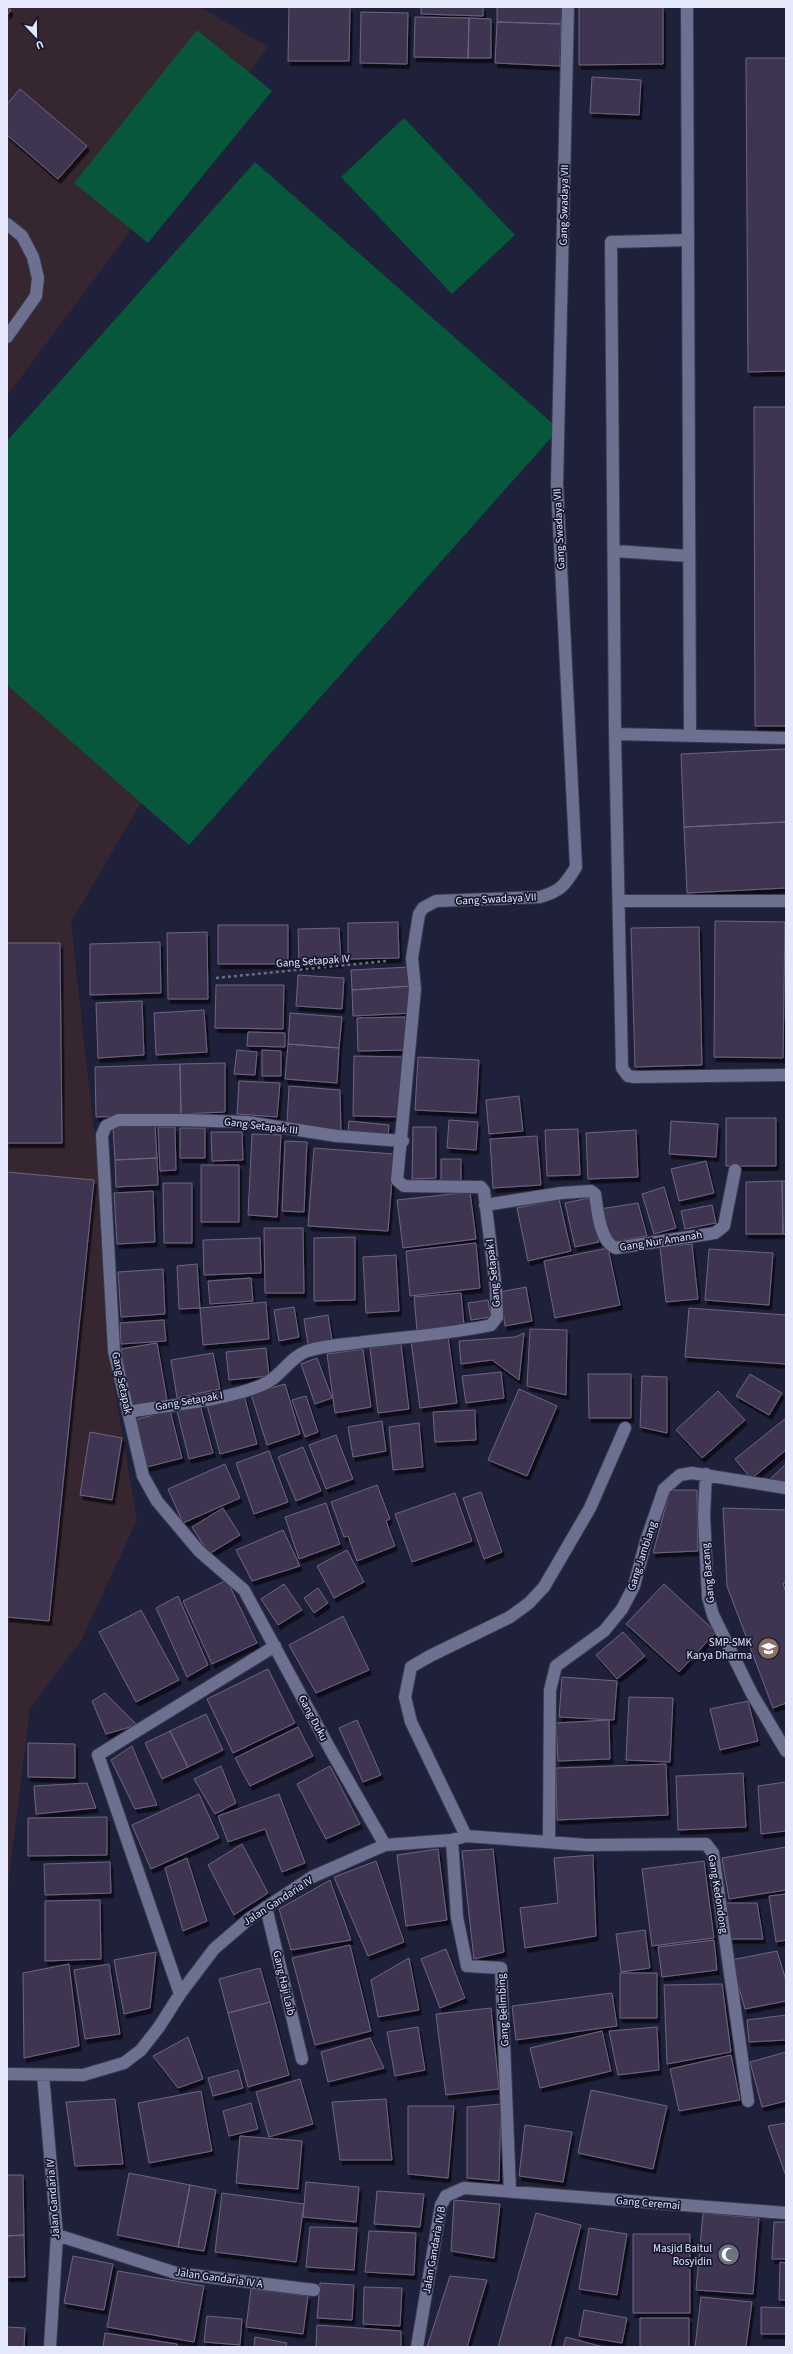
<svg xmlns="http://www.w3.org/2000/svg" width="793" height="2354" font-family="'Source Sans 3',sans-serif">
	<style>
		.industrial { fill: #352630 }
		.green { fill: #07573a }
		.building { fill: #403651; stroke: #6e6482; filter: url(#shadow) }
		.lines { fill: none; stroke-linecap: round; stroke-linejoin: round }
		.minor-casing { stroke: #393b51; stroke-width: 14 }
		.path { stroke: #6c6e85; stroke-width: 2.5; stroke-dasharray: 3 3; stroke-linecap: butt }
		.minor { stroke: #6d718f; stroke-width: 12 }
		.labels { text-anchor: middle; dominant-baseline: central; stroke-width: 3.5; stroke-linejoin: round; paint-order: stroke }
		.street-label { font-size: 11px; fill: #e5e8fa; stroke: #161830 }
		.poi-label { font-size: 11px; fill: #e5e8fa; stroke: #161830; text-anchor: end }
	</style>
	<defs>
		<filter id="shadow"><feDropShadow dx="2.5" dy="4.5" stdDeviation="0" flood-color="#0009"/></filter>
	</defs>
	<rect width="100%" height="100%" fill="#1f213a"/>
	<path class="industrial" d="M 7,7 L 200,7 L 268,47 L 7,396 Z
		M 7,682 L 141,803 L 71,922 L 96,1149 L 106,1339 L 137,1520 L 81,1641 L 30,1708 L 7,1895 Z"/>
	<path class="green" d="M 197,30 L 272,91 L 148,243 L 74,183 Z
		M 404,118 L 515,235 L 452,294 L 341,177 Z
		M 255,162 L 559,429 L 189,845 L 7,685 L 7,441 Z"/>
	<path class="building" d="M 7,7 L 11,10 L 7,15 Z
		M 289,7 L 350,7 L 349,61 L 288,61 Z
		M 421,7 L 483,7 L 483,16 L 421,14 Z
		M 497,7 L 562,7 L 561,24 L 497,22 Z
		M 579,7 L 663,7 L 663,64 L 579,65 Z
		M 361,12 L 408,13 L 407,64 L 360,63 Z
		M 415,17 L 469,18 L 468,58 L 414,57 Z
		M 469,18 L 491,19 L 491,58 L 468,58 Z
		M 497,22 L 561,24 L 560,66 L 495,63 Z
		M 746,58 L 786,58 L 786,371 L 748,372 Z
		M 592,77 L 641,80 L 639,115 L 590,113 Z
		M 20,89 L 87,146 L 58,179 L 7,135 L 7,104 Z
		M 754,407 L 786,407 L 786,726 L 755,726 Z
		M 786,749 L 786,822 L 684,827 L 681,754 Z
		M 786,822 L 786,888 L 687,893 L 684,827 Z
		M 715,921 L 785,922 L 783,1058 L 714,1057 Z
		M 398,922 L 399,958 L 348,959 L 348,923 Z
		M 218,925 L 288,925 L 288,964 L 218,964 Z
		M 699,927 L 702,1065 L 635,1067 L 631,928 Z
		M 339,928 L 341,963 L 299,966 L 298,929 Z
		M 207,932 L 208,999 L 168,999 L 167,933 Z
		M 160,942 L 161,993 L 90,995 L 90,944 Z
		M 7,943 L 60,943 L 62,1143 L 7,1143 Z
		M 410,967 L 411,986 L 352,990 L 351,970 Z
		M 298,975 L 344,978 L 342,1009 L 296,1006 Z
		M 216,985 L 284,985 L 283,1029 L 215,1028 Z
		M 411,986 L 412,1013 L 353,1016 L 352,990 Z
		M 142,1001 L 144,1055 L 98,1058 L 96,1003 Z
		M 204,1010 L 207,1052 L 156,1055 L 154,1013 Z
		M 290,1013 L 342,1017 L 339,1048 L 288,1044 Z
		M 405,1017 L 407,1050 L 358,1051 L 357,1018 Z
		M 248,1032 L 285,1033 L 285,1047 L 247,1046 Z
		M 288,1044 L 339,1048 L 337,1083 L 285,1079 Z
		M 237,1050 L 257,1052 L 255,1075 L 234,1074 Z
		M 262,1050 L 281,1051 L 281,1076 L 262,1076 Z
		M 354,1056 L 403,1057 L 402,1117 L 353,1116 Z
		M 418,1057 L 479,1060 L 476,1113 L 415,1110 Z
		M 225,1063 L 225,1112 L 181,1114 L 180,1064 Z
		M 180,1064 L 181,1114 L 96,1117 L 95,1067 Z
		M 239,1081 L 280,1083 L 277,1117 L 237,1114 Z
		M 289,1086 L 340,1090 L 341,1131 L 287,1124 Z
		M 519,1096 L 523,1131 L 489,1134 L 486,1100 Z
		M 726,1118 L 776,1118 L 776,1166 L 726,1166 Z
		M 449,1120 L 478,1122 L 476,1150 L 447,1148 Z
		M 349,1121 L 389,1125 L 388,1136 L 348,1132 Z
		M 671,1121 L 718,1124 L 716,1157 L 669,1154 Z
		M 155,1125 L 157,1158 L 115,1160 L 113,1127 Z
		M 158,1127 L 175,1127 L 176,1170 L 160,1171 Z
		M 413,1127 L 436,1127 L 436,1178 L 412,1179 Z
		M 180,1128 L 205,1128 L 205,1158 L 180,1158 Z
		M 578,1129 L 580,1175 L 547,1176 L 545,1130 Z
		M 636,1130 L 638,1177 L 588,1179 L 586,1133 Z
		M 211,1132 L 242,1132 L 243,1160 L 212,1161 Z
		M 252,1134 L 281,1135 L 277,1217 L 248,1215 Z
		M 537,1136 L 541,1185 L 493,1188 L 490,1139 Z
		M 285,1141 L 307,1142 L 304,1212 L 282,1211 Z
		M 314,1148 L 394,1154 L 388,1231 L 308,1226 Z
		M 157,1158 L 158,1185 L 116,1187 L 115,1160 Z
		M 441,1159 L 461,1159 L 461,1181 L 441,1182 Z
		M 706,1161 L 714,1193 L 679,1201 L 671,1169 Z
		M 201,1165 L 239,1165 L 239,1222 L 201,1222 Z
		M 7,1172 L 94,1180 L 49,1621 L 7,1617 Z
		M 782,1181 L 783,1234 L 746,1234 L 746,1182 Z
		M 782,1181 L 786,1181 L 786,1234 L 783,1234 Z
		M 163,1183 L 192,1183 L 192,1243 L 164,1243 Z
		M 664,1187 L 676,1228 L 654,1234 L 642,1194 Z
		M 153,1191 L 155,1242 L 117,1244 L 114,1193 Z
		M 470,1192 L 476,1239 L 403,1248 L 397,1200 Z
		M 589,1198 L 599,1242 L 575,1247 L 565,1203 Z
		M 559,1199 L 571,1251 L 528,1261 L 517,1208 Z
		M 638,1203 L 647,1236 L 612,1242 L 600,1209 Z
		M 712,1205 L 716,1223 L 685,1229 L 681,1211 Z
		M 264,1228 L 303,1228 L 304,1293 L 265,1293 Z
		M 355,1237 L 355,1300 L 314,1301 L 314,1238 Z
		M 260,1238 L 261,1273 L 204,1275 L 203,1240 Z
		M 476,1243 L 480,1288 L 410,1296 L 406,1251 Z
		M 692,1244 L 698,1299 L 666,1302 L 660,1247 Z
		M 608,1248 L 620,1305 L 555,1318 L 544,1261 Z
		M 709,1249 L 773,1253 L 769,1305 L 705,1300 Z
		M 396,1255 L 399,1311 L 366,1313 L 363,1257 Z
		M 197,1264 L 200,1308 L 179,1309 L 177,1266 Z
		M 163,1269 L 165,1314 L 121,1317 L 118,1272 Z
		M 251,1278 L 253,1301 L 210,1304 L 208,1281 Z
		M 526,1287 L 532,1321 L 505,1326 L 500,1292 Z
		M 461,1293 L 464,1325 L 417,1330 L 414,1297 Z
		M 488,1300 L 491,1317 L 471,1320 L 468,1303 Z
		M 266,1302 L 269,1339 L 203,1345 L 200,1308 Z
		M 294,1307 L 299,1337 L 279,1341 L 274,1310 Z
		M 689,1308 L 786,1315 L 786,1364 L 685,1357 Z
		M 328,1315 L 332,1340 L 308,1344 L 304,1319 Z
		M 164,1320 L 166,1341 L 121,1344 L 120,1323 Z
		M 530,1329 L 567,1330 L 566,1395 L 527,1386 Z
		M 524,1333 L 519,1380 L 492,1360 L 461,1364 L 459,1341 L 515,1337 Z
		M 448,1336 L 457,1403 L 420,1408 L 411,1341 Z
		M 157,1343 L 167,1400 L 131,1406 L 121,1349 Z
		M 401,1344 L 409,1409 L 378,1413 L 370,1348 Z
		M 266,1348 L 269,1376 L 229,1380 L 226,1352 Z
		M 363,1349 L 371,1407 L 335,1413 L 327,1354 Z
		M 213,1353 L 220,1389 L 177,1398 L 171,1360 Z
		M 317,1358 L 332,1398 L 315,1404 L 301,1364 Z
		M 501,1372 L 504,1398 L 466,1403 L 462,1376 Z
		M 588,1374 L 631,1374 L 631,1418 L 589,1418 Z
		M 750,1374 L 782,1393 L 769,1415 L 736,1396 Z
		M 642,1376 L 667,1377 L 667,1433 L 640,1427 Z
		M 285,1384 L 300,1434 L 267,1445 L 251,1394 Z
		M 519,1389 L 557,1406 L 527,1476 L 488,1460 Z
		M 718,1391 L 745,1420 L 702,1458 L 676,1430 Z
		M 244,1395 L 257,1444 L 220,1454 L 207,1405 Z
		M 306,1396 L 318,1432 L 305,1437 L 292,1400 Z
		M 200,1405 L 213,1453 L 189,1459 L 177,1411 Z
		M 170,1410 L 182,1458 L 147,1467 L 135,1420 Z
		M 475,1410 L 476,1440 L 435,1442 L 433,1412 Z
		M 786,1418 L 786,1450 L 751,1479 L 735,1459 Z
		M 382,1421 L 386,1451 L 353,1457 L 348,1427 Z
		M 419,1423 L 423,1467 L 393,1470 L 389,1427 Z
		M 90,1432 L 122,1438 L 112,1500 L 80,1495 Z
		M 336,1435 L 353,1479 L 326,1489 L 309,1445 Z
		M 303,1447 L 321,1491 L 296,1501 L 278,1457 Z
		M 269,1451 L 288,1502 L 254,1514 L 236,1463 Z
		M 225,1464 L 240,1498 L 183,1523 L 168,1489 Z
		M 786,1464 L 786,1484 L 768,1481 Z
		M 377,1485 L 390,1519 L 386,1521 L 395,1546 L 357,1561 L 348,1536 L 344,1537 L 331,1502 Z
		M 670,1490 L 697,1490 L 698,1551 L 653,1553 Z
		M 481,1492 L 502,1552 L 484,1559 L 463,1498 Z
		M 455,1493 L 472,1541 L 412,1562 L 395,1514 Z
		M 326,1503 L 340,1544 L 299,1559 L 285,1517 Z
		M 223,1508 L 240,1535 L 209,1554 L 192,1527 Z
		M 723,1508 L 786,1510 L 786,1583 L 783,1583 L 786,1593 L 786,1703 L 773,1708 L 727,1586 Z
		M 283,1530 L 300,1566 L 252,1581 L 236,1550 Z
		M 347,1550 L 364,1582 L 334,1598 L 317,1566 Z
		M 227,1580 L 257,1643 L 212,1664 L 183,1601 Z
		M 284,1584 L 302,1610 L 278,1625 L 261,1599 Z
		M 664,1584 L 716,1632 L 679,1672 L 626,1624 Z
		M 318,1588 L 328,1603 L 314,1613 L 304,1598 Z
		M 178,1596 L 208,1665 L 187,1677 L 156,1608 Z
		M 141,1610 L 179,1680 L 136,1702 L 99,1632 Z
		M 343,1616 L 369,1670 L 316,1693 L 289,1645 Z
		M 623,1632 L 645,1656 L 617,1679 L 596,1655 Z
		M 268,1669 L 295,1723 L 233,1753 L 207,1699 Z
		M 562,1677 L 617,1681 L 614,1720 L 559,1717 Z
		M 105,1693 L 137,1725 L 106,1734 L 92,1701 Z
		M 629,1697 L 673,1698 L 670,1762 L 626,1760 Z
		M 748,1701 L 758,1741 L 720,1750 L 710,1709 Z
		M 206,1714 L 223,1750 L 188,1767 L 170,1731 Z
		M 357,1720 L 381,1775 L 363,1782 L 339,1728 Z
		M 609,1720 L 610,1759 L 558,1761 L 556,1723 Z
		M 298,1727 L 313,1756 L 250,1786 L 235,1758 Z
		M 170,1731 L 188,1767 L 162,1779 L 145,1743 Z
		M 28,1743 L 75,1744 L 75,1778 L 28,1777 Z
		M 132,1746 L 157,1805 L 135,1809 L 111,1760 Z
		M 666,1764 L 668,1815 L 557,1820 L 556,1768 Z
		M 221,1766 L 236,1803 L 215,1814 L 194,1779 Z
		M 330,1766 L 360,1824 L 326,1839 L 297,1784 Z
		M 743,1773 L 746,1827 L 678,1830 L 676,1776 Z
		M 786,1782 L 786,1831 L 761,1834 L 758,1786 Z
		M 87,1783 L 96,1808 L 36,1814 L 34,1786 Z
		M 199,1794 L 219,1838 L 151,1869 L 132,1825 Z
		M 279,1794 L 305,1863 L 282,1872 L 265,1829 L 228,1842 L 218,1816 Z
		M 107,1817 L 107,1855 L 28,1856 L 28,1818 Z
		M 242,1844 L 268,1893 L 234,1915 L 208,1865 Z
		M 786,1847 L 786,1890 L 729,1899 L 722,1858 Z
		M 438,1849 L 447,1920 L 406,1926 L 397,1855 Z
		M 493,1849 L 504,1952 L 474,1959 L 462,1851 Z
		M 593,1855 L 596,1936 L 525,1948 L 520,1908 L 558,1903 L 554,1858 Z
		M 187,1858 L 207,1921 L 183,1931 L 165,1868 Z
		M 376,1861 L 404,1942 L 368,1956 L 334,1877 Z
		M 704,1861 L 714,1938 L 652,1946 L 642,1869 Z
		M 110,1862 L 111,1893 L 45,1895 L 44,1864 Z
		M 330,1880 L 351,1940 L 291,1950 L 279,1909 Z
		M 786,1894 L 786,1940 L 776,1942 L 769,1896 Z
		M 100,1900 L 101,1959 L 45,1961 L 45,1901 Z
		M 725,1903 L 757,1903 L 763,1939 L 731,1939 Z
		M 645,1930 L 650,1968 L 621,1972 L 616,1934 Z
		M 714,1940 L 717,1970 L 662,1977 L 658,1947 Z
		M 350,1945 L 371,2031 L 315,2045 L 292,1958 Z
		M 446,1949 L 465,1998 L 440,2008 L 421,1959 Z
		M 777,1951 L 786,1980 L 786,2001 L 745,2009 L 731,1960 Z
		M 156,1952 L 150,2008 L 124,2014 L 114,1960 Z
		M 409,1958 L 419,2010 L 378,2017 L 371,1980 Z
		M 69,1964 L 79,2046 L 24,2058 L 23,1973 Z
		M 109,1964 L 120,2034 L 85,2039 L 74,1970 Z
		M 260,1968 L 270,2002 L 228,2013 L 219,1979 Z
		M 620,1973 L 657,1973 L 657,2018 L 620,2018 Z
		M 722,1984 L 731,2052 L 667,2064 L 664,1985 Z
		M 612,1993 L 617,2026 L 516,2040 L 512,2006 Z
		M 270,2002 L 289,2075 L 248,2087 L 228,2013 Z
		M 491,2008 L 499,2089 L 446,2095 L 436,2014 Z
		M 786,2015 L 786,2040 L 749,2042 L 747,2020 Z
		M 418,2027 L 425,2070 L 395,2076 L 387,2032 Z
		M 657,2027 L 659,2070 L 618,2075 L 609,2031 Z
		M 602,2031 L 611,2071 L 540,2088 L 530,2048 Z
		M 188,2037 L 203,2079 L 178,2088 L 153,2056 Z
		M 370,2038 L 384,2068 L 328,2082 L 321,2052 Z
		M 786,2052 L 786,2101 L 762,2107 L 750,2062 Z
		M 731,2055 L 740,2100 L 679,2111 L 670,2069 Z
		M 238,2070 L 243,2088 L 213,2096 L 208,2078 Z
		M 300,2079 L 313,2124 L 269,2137 L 256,2092 Z
		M 591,2090 L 667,2106 L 653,2169 L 578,2153 Z
		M 201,2091 L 212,2151 L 149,2163 L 138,2103 Z
		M 115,2099 L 123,2164 L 75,2166 L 66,2102 Z
		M 386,2099 L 392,2160 L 340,2160 L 332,2102 Z
		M 251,2103 L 258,2129 L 229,2136 L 223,2111 Z
		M 501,2104 L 499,2181 L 467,2178 L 467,2107 Z
		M 408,2106 L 454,2106 L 448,2178 L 408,2174 Z
		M 786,2123 L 786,2176 L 768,2126 Z
		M 525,2125 L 572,2132 L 563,2182 L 519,2176 Z
		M 240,2136 L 302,2141 L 298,2189 L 236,2183 Z
		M 129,2173 L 190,2185 L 178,2247 L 117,2235 Z
		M 7,2175 L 23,2175 L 24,2235 L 7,2236 Z
		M 306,2182 L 359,2187 L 356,2222 L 303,2217 Z
		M 190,2185 L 216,2190 L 204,2251 L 178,2247 Z
		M 377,2191 L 424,2194 L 420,2227 L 374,2224 Z
		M 222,2193 L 304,2204 L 296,2262 L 215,2252 Z
		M 454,2200 L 500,2204 L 494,2258 L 451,2251 Z
		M 536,2213 L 581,2225 L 550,2347 L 498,2347 Z
		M 703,2213 L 759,2218 L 753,2294 L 696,2290 Z
		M 774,2222 L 786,2222 L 786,2259 L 772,2259 Z
		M 310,2227 L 357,2228 L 354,2270 L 306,2267 Z
		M 589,2228 L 627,2234 L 617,2295 L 579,2289 Z
		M 369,2231 L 416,2233 L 414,2275 L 365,2272 Z
		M 633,2234 L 690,2234 L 690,2313 L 633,2313 Z
		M 24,2235 L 25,2277 L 7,2277 L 7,2236 Z
		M 73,2256 L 113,2264 L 104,2310 L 64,2303 Z
		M 780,2262 L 786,2263 L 786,2300 L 779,2300 Z
		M 118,2271 L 204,2286 L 194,2342 L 107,2327 Z
		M 450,2276 L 487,2280 L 467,2347 L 427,2347 Z
		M 320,2283 L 354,2285 L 352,2320 L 317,2318 Z
		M 364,2287 L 402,2288 L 400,2326 L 363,2324 Z
		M 251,2289 L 308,2296 L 303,2334 L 246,2327 Z
		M 701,2297 L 752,2302 L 746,2347 L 695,2347 Z
		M 761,2307 L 786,2308 L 786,2334 L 761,2334 Z
		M 584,2310 L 627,2318 L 622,2343 L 579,2336 Z
		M 207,2316 L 242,2319 L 240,2345 L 204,2342 Z
		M 640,2318 L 689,2318 L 689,2347 L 640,2347 Z
		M 317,2325 L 401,2331 L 401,2347 L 316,2347 Z
		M 7,2327 L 25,2328 L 24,2347 L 7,2347 Z
		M 105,2333 L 177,2344 L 177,2347 L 103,2347 Z
		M 255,2337 L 287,2343 L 286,2347 L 254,2347 Z
		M 566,2337 L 603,2347 L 563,2347 Z"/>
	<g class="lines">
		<defs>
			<path id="minor" d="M 687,7 L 690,736
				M 7,224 L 22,236 L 33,257 L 38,278 L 36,296 L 7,337
				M 688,240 L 611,242 L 615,734 L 786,738
				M 615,551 L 689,556
				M 615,734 L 622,1068 L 628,1076 L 635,1077 L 786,1075
				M 619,901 L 786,901
				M 485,1205 L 561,1193 L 591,1191 L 595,1194 C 597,1208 600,1243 616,1248 L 715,1233 L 724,1226 L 735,1170
				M 128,1412 C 168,1405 224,1401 262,1385 C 280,1378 289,1358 307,1351 C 322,1346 340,1345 355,1343 C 400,1337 446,1335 491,1325 L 497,1317 L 496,1289 L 484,1191 L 481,1187 L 404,1186 L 397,1180 L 415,989 L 412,958 L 419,914 L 423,908 L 436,901 L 540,897 C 561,891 565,885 576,867 L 557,484 L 568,7
				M 706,1474 L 704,1515 L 708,1597 L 713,1615 L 752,1694 L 786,1751
				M 466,1836 L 411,1722 L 405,1697 L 411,1667 L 430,1656 L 510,1617 L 529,1603 L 544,1587 L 590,1508 L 625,1428
				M 452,1840 L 457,1917 L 467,1966 L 501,1968 L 510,2191
				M 549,1840 L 550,1690 L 556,1666 L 604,1631 L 622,1609 L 634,1586 L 646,1541 L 664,1489 L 680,1475 L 692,1473 L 786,1488
				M 385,1845 L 330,1749 L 244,1590 L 199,1551 L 157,1501 L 143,1476 L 114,1351 L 102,1135 L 106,1126 L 118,1120 L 181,1120 L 247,1122 L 337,1136 L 403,1141
				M 266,1907 L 302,2059
				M 180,1994 L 98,1755 L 275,1646
				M 7,2074 L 83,2075 L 124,2063 L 141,2050 L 159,2027 L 180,1994 L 214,1949 L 250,1918 L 312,1877 L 385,1845 L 452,1840 L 466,1836 L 587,1845 L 706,1844 L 713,1853 L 748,2101
				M 43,2075 L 57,2235 L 50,2347
				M 57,2235 L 176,2273 L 314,2290
				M 417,2347 L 441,2205 L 446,2196 L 464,2188 L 786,2213"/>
		</defs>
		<use href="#minor" class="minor-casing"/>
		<path class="path" d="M 216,978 L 386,961"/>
		<use href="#minor" class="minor"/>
	</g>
	<defs>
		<symbol id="school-disc" viewBox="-11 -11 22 22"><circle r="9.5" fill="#8d6e63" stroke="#161830"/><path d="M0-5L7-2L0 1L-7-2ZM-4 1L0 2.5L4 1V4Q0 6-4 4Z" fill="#fff"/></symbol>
		<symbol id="mosque-disc" viewBox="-11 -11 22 22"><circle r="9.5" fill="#6b7280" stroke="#161830"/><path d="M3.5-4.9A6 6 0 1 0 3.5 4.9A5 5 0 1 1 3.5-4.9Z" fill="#fff"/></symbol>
	</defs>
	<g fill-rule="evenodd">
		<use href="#school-disc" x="756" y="1636" width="25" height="25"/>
		<use href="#mosque-disc" x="716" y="2242" width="25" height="25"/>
	</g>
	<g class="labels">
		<g class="street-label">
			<text transform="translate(564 205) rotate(-89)">Gang Swadaya VII</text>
			<text transform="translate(559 529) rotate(-93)">Gang Swadaya VII</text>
			<text transform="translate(496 899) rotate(-3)">Gang Swadaya VII</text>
			<text transform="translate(313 961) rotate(-4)">Gang Setapak IV</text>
			<text transform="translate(261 1126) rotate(7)">Gang Setapak III</text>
			<text transform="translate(661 1241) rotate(-9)">Gang Nur Amanah</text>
			<text transform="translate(493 1273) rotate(-96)">Gang Setapak I</text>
			<text transform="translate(122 1383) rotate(78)">Gang Setapak</text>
			<text transform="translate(189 1401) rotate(-10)">Gang Setapak I</text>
			<text transform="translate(642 1556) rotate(-72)">Gang Jamblang</text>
			<text transform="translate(708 1573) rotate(-95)">Gang Bacang</text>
			<text transform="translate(313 1718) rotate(62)">Gang Duku</text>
			<text transform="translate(718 1894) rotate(81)">Gang Kedondong</text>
			<text transform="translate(278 1901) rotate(-33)">Jalan Gandaria IV</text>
			<text transform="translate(284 1983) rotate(77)">Gang Haji Laib</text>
			<text transform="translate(503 2010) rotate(-93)">Gang Belimbing</text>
			<text transform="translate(53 2199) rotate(-94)">Jalan Gandaria IV</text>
			<text transform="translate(648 2203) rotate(5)">Gang Ceremai</text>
			<text transform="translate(434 2250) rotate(-80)">Jalan Gandaria IV B</text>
			<text transform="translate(219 2278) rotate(8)">Jalan Gandaria IV A</text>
		</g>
		<g class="poi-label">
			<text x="752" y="1642">SMP-SMK<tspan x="752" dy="13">Karya Dharma</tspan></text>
			<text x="712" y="2248">Masjid Baitul<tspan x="712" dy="13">Rosyidin</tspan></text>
		</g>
	</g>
	<rect width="793" height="2354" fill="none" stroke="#e5e8fa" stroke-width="16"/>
	<g transform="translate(36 36) rotate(158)" stroke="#161830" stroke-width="3" paint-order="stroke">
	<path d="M0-3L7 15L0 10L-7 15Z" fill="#e5e8fa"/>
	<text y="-6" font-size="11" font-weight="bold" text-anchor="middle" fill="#e5e8fa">U</text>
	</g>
</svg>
